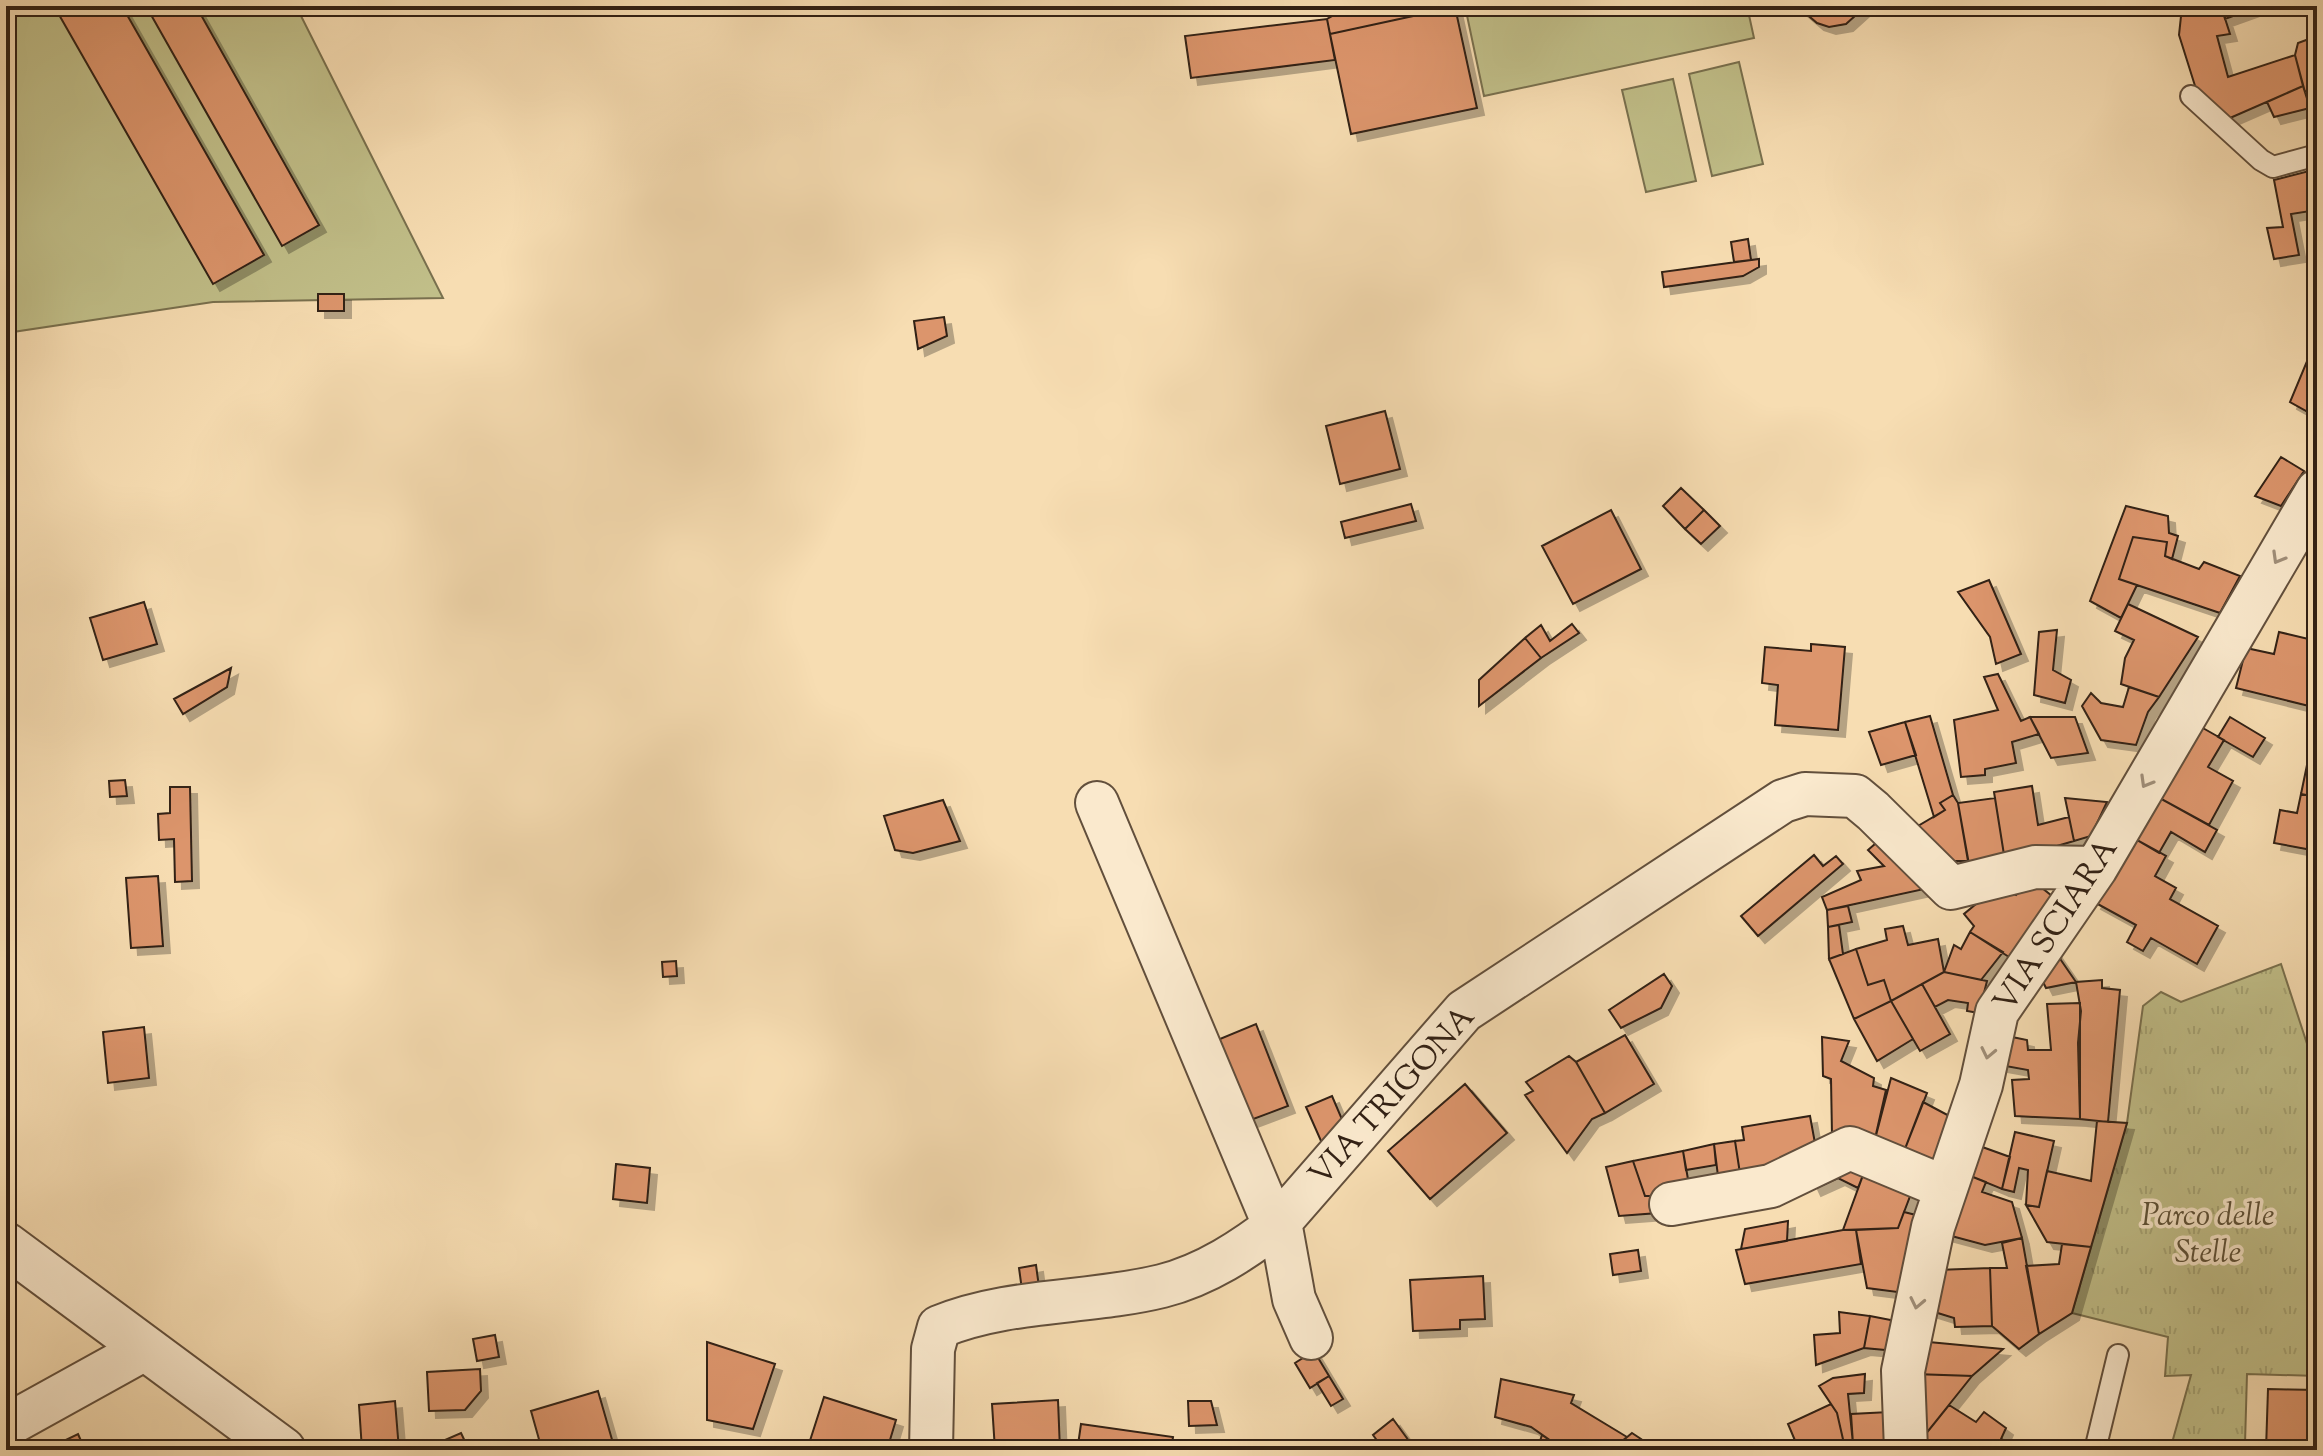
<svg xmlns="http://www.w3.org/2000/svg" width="2323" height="1456" font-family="'Sorts Mill Goudy',serif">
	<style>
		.green { fill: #c1bf89; stroke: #79704e; stroke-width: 2 }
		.park { fill: url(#park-tufts); stroke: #79704e; stroke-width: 2 }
		.building { fill: #dc956c; stroke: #312014; stroke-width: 2; filter: url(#shadow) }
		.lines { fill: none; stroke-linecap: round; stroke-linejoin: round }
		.service-casing { stroke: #624f3c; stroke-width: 24 }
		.minor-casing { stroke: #624f3c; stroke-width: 46 }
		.tertiary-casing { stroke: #624f3c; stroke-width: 48 }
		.service { stroke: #fae9cd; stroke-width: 20 }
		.minor { stroke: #fae9cd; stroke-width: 42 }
		.tertiary { stroke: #fae9cd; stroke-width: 44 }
		.oneway { stroke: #a08f7a }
		.labels { text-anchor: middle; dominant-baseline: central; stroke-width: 7; stroke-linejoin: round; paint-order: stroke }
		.street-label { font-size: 32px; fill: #312014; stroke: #fae9cd }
		.park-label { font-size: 32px; font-style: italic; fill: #5c5037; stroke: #fae9cd }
	</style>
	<defs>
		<pattern id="park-tufts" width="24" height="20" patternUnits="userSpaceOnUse" patternTransform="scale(2)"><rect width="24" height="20" fill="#c1bf89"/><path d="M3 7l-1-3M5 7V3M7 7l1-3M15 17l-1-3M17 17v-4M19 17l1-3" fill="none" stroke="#a6a475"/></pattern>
		<filter id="shadow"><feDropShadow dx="7" dy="7" stdDeviation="0" flood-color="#0004"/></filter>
	</defs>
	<rect width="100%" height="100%" fill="#f7ddb2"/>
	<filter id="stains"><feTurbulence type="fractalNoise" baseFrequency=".0025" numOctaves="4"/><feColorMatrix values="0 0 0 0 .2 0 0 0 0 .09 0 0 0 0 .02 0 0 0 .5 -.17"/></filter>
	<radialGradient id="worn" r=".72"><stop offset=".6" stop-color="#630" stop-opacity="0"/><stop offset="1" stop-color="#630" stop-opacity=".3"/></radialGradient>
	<path class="green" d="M 6,6 L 296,6 L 443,298 L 213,302 L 6,333 Z
		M 1465,6 L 1747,6 L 1754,38 L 1484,96 Z
		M 1739,62 L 1763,164 L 1712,176 L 1689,74 Z
		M 1673,79 L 1696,181 L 1646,192 L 1622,90 Z"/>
	<path class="park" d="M 2281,964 L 2312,1059 L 2317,1066 L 2317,1376 L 2247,1374 L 2245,1444 L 2232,1447 L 2231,1450 L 2170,1450 L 2191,1375 L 2165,1376 L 2168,1337 L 2072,1313 L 2127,1123 L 2143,1006 L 2161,992 L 2181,1002 Z"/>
	<path class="building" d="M 54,6 L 122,6 L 264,255 L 213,284 Z
		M 146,6 L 196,6 L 319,225 L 282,246 Z
		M 1350,6 L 1455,6 L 1455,7 L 1330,34 L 1327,19 Z
		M 1797,6 L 1866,6 L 1846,24 L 1829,27 L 1817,23 Z
		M 2221,6 L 2230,34 L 2217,36 L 2228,77 L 2295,55 L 2303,86 L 2230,118 L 2196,89 L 2179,35 L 2182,7 Z
		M 2221,6 L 2261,6 L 2225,19 Z
		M 1455,7 L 1477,108 L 1351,134 L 1330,34 Z
		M 1327,19 L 1335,60 L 1191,78 L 1185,36 Z
		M 2317,36 L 2317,88 L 2305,92 L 2295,55 L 2298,43 Z
		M 2303,86 L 2310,108 L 2274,117 L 2267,102 Z
		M 2317,169 L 2317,210 L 2291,214 L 2299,255 L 2274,259 L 2267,228 L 2283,227 L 2274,180 Z
		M 1748,239 L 1751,260 L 1734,262 L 1731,242 Z
		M 1759,259 L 1759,267 L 1743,276 L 1664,287 L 1662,272 Z
		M 318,294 L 344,294 L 344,311 L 318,311 Z
		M 944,317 L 947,336 L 918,349 L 914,321 Z
		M 2310,354 L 2317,357 L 2317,417 L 2290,402 Z
		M 1385,411 L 1400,469 L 1340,484 L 1326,426 Z
		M 2281,457 L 2304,471 L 2281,506 L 2255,496 Z
		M 1681,488 L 1704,510 L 1685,529 L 1663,506 Z
		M 1411,504 L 1416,521 L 1345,538 L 1341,522 Z
		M 2126,506 L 2168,516 L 2169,533 L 2178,536 L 2172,559 L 2165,556 L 2167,542 L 2133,537 L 2119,579 L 2137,585 L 2121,618 L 2090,601 Z
		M 1611,510 L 1641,569 L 1573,604 L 1542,546 Z
		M 1704,510 L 1720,526 L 1701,544 L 1685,529 Z
		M 2133,537 L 2167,542 L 2165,556 L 2199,569 L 2204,562 L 2240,576 L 2220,613 L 2119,579 Z
		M 1989,580 L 2021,654 L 1996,664 L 1990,637 L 1958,592 Z
		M 144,602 L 157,644 L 103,660 L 90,618 Z
		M 2128,604 L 2198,637 L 2159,697 L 2121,684 L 2125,658 L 2134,640 L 2115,631 Z
		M 1572,624 L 1579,633 L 1541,658 L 1525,638 L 1541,625 L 1550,641 Z
		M 2057,630 L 2053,670 L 2071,680 L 2065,703 L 2034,695 L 2039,632 Z
		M 2279,632 L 2317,641 L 2317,708 L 2236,688 L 2246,648 L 2274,654 Z
		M 1525,638 L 1541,658 L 1479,706 L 1479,680 Z
		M 1811,644 L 1845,647 L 1838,730 L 1775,725 L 1778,685 L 1762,683 L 1765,647 L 1811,651 Z
		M 231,668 L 227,687 L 183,714 L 174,699 Z
		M 1998,674 L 2021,721 L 2030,717 L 2039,734 L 2012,742 L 2016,763 L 1985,769 L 1985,775 L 1961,777 L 1954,720 L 1998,710 L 1984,677 Z
		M 2129,687 L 2159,697 L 2148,712 L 2136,745 L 2101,740 L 2082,706 L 2091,693 L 2101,703 L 2123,707 Z
		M 1930,716 L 1953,795 L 1940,803 L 1945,810 L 1934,817 L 1905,722 Z
		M 2030,717 L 2075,717 L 2088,753 L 2051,758 Z
		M 2230,717 L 2265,738 L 2253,757 L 2218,737 Z
		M 1905,722 L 1916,755 L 1881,765 L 1869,732 Z
		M 2194,723 L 2224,740 L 2208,767 L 2233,781 L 2209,825 L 2154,795 Z
		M 2307,765 L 2317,767 L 2317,797 L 2301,794 Z
		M 125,780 L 127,796 L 110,797 L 109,781 Z
		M 2032,786 L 2038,825 L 2069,817 L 2074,841 L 2005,861 L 1994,792 Z
		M 170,787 L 190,787 L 192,881 L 175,882 L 174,839 L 159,840 L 158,814 L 170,813 Z
		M 2301,794 L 2317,797 L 2317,851 L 2274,843 L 2280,810 L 2297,813 Z
		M 1953,795 L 1958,803 L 1968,861 L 1949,861 L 1918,826 L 1945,810 L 1940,803 Z
		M 2154,795 L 2217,830 L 2205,852 L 2171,832 L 2159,853 L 2130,836 Z
		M 1995,798 L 2005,861 L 1970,870 L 1958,803 Z
		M 2065,798 L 2107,802 L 2091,836 L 2074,841 Z
		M 943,800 L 960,841 L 913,853 L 895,850 L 884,816 Z
		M 2130,836 L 2166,856 L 2155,876 L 2176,888 L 2170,899 L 2218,926 L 2197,964 L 2151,938 L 2143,951 L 2127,942 L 2136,925 L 2094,902 Z
		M 1883,837 L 1929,888 L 1827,910 L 1822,897 L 1861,880 L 1857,871 L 1884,866 L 1868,850 Z
		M 1814,855 L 1823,866 L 1836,856 L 1843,864 L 1758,936 L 1741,916 Z
		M 158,876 L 163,946 L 131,948 L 126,878 Z
		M 2032,880 L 2057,900 L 2009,957 L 1970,932 L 1974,926 L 1964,914 L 1999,885 L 2016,895 Z
		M 1848,906 L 1852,922 L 1828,927 L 1827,910 Z
		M 1839,925 L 1843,954 L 1829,959 L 1828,927 Z
		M 1903,926 L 1908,945 L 1938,939 L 1944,972 L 1891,1001 L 1884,980 L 1868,985 L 1856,949 L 1887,940 L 1885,929 Z
		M 1970,932 L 2003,952 L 1981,980 L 1944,972 L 1954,945 L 1961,949 Z
		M 1856,949 L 1868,985 L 1884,980 L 1891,1001 L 1854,1019 L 1829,959 Z
		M 2054,950 L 2076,982 L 2046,988 L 2039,974 Z
		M 676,961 L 677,976 L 663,977 L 662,962 Z
		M 1944,972 L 1987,981 L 1979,1013 L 1967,1011 L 1968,1003 L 1948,1000 L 1935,1007 L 1922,984 Z
		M 1664,974 L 1672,986 L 1661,1008 L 1621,1028 L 1609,1010 Z
		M 2102,980 L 2102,988 L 2120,990 L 2108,1122 L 2080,1119 L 2078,1043 L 2081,1011 L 2076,982 Z
		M 1922,984 L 1950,1034 L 1920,1051 L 1891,1001 Z
		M 1891,1001 L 1913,1039 L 1877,1061 L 1854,1019 Z
		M 2080,1003 L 2080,1119 L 2015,1116 L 2012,1080 L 2029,1079 L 2028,1070 L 2000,1065 L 2007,1036 L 2027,1040 L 2028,1050 L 2051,1050 L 2047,1004 Z
		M 1256,1024 L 1288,1106 L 1248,1121 L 1215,1041 Z
		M 144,1027 L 149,1078 L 108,1083 L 103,1032 Z
		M 1625,1035 L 1654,1084 L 1605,1113 L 1576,1062 Z
		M 1822,1037 L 1849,1041 L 1841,1061 L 1874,1078 L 1873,1086 L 1886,1090 L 1874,1143 L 1832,1135 L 1831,1079 L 1823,1076 Z
		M 1569,1056 L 1576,1062 L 1605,1113 L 1592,1119 L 1567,1153 L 1525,1095 L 1533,1091 L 1526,1082 Z
		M 1891,1078 L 1927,1093 L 1903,1154 L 1874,1143 Z
		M 1465,1084 L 1507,1133 L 1430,1199 L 1388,1151 Z
		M 1332,1096 L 1344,1124 L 1325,1150 L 1306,1107 Z
		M 1923,1102 L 1955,1119 L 1935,1171 L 1903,1154 Z
		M 1810,1116 L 1817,1154 L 1741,1180 L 1735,1141 L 1744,1140 L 1742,1127 Z
		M 2097,1121 L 2127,1123 L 2091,1247 L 2047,1242 L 2026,1205 L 2039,1207 L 2047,1171 L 2091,1181 Z
		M 2015,1132 L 2054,1141 L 2039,1207 L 2026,1205 L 2028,1170 L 2019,1168 L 2014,1192 L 2002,1189 Z
		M 1735,1141 L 1741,1180 L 1719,1184 L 1714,1144 Z
		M 1714,1144 L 1716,1165 L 1686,1170 L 1683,1151 Z
		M 1974,1144 L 2010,1157 L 2002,1189 L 1963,1173 Z
		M 1683,1151 L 1691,1196 L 1645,1196 L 1633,1161 Z
		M 1633,1161 L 1645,1196 L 1657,1196 L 1658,1213 L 1619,1216 L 1606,1167 Z
		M 616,1164 L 650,1168 L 647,1203 L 613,1199 Z
		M 1866,1167 L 1858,1188 L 1838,1178 L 1814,1189 L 1808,1176 Z
		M 1866,1167 L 1912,1191 L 1898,1228 L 1843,1230 Z
		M 1963,1173 L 1986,1182 L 1982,1192 L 2012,1202 L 2022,1238 L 1985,1245 L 1944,1234 Z
		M 1904,1212 L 1924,1217 L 1905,1293 L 1867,1288 L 1856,1230 L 1898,1228 Z
		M 1788,1221 L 1787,1241 L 1741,1249 L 1745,1229 Z
		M 1843,1230 L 1856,1230 L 1861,1264 L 1745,1284 L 1736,1250 Z
		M 2022,1238 L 2039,1334 L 2019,1349 L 1992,1326 L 1990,1268 L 2007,1268 L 2002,1243 Z
		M 2062,1244 L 2091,1247 L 2072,1313 L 2039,1334 L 2026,1266 L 2059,1264 Z
		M 1638,1250 L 1641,1271 L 1613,1275 L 1610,1254 Z
		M 1036,1265 L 1039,1287 L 1022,1290 L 1019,1268 Z
		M 1990,1268 L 1992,1326 L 1955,1327 L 1954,1318 L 1928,1310 L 1937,1270 Z
		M 1483,1276 L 1485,1319 L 1460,1320 L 1460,1329 L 1413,1331 L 1410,1280 Z
		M 1839,1312 L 1870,1316 L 1864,1348 L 1816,1365 L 1814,1335 L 1840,1333 Z
		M 1870,1316 L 1901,1322 L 1896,1351 L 1864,1348 Z
		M 495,1335 L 499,1357 L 477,1361 L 473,1339 Z
		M 1918,1341 L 2003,1349 L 1972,1376 L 1914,1374 Z
		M 707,1342 L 775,1364 L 753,1429 L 707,1420 Z
		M 1314,1351 L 1329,1376 L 1310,1388 L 1295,1363 Z
		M 480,1369 L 481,1391 L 465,1410 L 429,1411 L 427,1372 Z
		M 1865,1374 L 1864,1393 L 1848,1394 L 1853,1444 L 1845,1448 L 1837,1413 L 1819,1386 L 1833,1378 Z
		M 1914,1374 L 1972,1376 L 1916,1446 Z
		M 1329,1376 L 1343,1399 L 1331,1406 L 1317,1383 Z
		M 1501,1379 L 1574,1395 L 1571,1403 L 1627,1437 L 1611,1450 L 1564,1450 L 1531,1427 L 1495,1417 Z
		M 2268,1389 L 2317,1390 L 2317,1450 L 2266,1450 Z
		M 598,1391 L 615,1450 L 542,1450 L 531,1411 Z
		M 824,1397 L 896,1420 L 887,1450 L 807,1450 Z
		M 1058,1400 L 1060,1450 L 995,1450 L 992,1404 Z
		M 395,1401 L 399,1450 L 362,1450 L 359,1405 Z
		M 1188,1401 L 1211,1401 L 1217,1425 L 1189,1426 Z
		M 1831,1404 L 1837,1413 L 1845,1448 L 1839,1450 L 1799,1450 L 1788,1424 Z
		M 1949,1405 L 1976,1422 L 1984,1412 L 2006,1428 L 2001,1439 L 2023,1450 L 1924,1450 L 1916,1446 Z
		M 1889,1412 L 1888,1443 L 1885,1450 L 1839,1450 L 1853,1444 L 1851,1414 Z
		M 1393,1419 L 1409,1441 L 1397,1450 L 1384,1450 L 1373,1435 Z
		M 1081,1424 L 1173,1437 L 1171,1450 L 1090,1450 L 1091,1447 L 1078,1445 Z
		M 461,1433 L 469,1450 L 422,1450 Z
		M 1632,1433 L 1641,1439 L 1633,1450 L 1614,1448 Z
		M 78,1434 L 85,1450 L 45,1450 Z
		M 1542,1435 L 1564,1450 L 1537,1450 Z"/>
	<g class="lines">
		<defs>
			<path id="service" d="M 2191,96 L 2261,160 L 2273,167 L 2317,155
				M 2095,1450 L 2118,1355"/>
			<path id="minor" d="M 1097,803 L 1275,1227
				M 1671,1204 L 1771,1186 L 1850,1148 L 1946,1188
				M 1280,1222 L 1294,1299 L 1311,1338
				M 6,1426 L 145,1349
				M 931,1450 L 933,1349 L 939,1327 C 1010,1298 1089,1304 1162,1286 C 1206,1275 1245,1249 1280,1222 L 1464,1011 L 1783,801 L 1805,794 L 1855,796 L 1873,811 L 1951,888 L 2035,867 L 2096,868
				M 1906,1450 L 1903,1371 L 1933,1227 L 1981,1085 L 1997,1012 L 2096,868 L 2317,491"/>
			<path id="tertiary" d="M 6,1245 L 283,1450"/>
		</defs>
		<use href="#service" class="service-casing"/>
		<use href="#minor" class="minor-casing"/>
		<use href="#tertiary" class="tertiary-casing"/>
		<use href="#service" class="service"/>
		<use href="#minor" class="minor"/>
		<use href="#tertiary" class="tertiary"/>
	</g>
	<defs><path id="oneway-chevron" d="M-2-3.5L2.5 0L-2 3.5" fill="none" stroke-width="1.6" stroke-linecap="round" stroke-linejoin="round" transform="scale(2)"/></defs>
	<g class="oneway">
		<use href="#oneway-chevron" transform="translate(2278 558) rotate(120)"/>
		<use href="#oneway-chevron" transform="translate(2146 782) rotate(120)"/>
		<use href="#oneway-chevron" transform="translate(1988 1053) rotate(102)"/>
		<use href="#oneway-chevron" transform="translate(1917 1303) rotate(102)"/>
	</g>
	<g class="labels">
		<g class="street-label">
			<text transform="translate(2057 926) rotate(-57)">VIA SCIARA</text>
			<text transform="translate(1393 1097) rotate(-48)">VIA TRIGONA</text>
		</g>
		<g class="park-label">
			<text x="2208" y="1217">Parco delle<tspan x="2208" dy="37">Stelle</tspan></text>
		</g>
	</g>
	<rect width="2323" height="1456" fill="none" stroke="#f7ddb2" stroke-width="32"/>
	<rect x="8" y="8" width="2307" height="1440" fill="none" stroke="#312014" stroke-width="4"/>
	<rect x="16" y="16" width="2291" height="1424" fill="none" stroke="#312014" stroke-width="2"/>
	<rect width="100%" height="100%" filter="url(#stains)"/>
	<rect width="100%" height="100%" fill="url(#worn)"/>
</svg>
